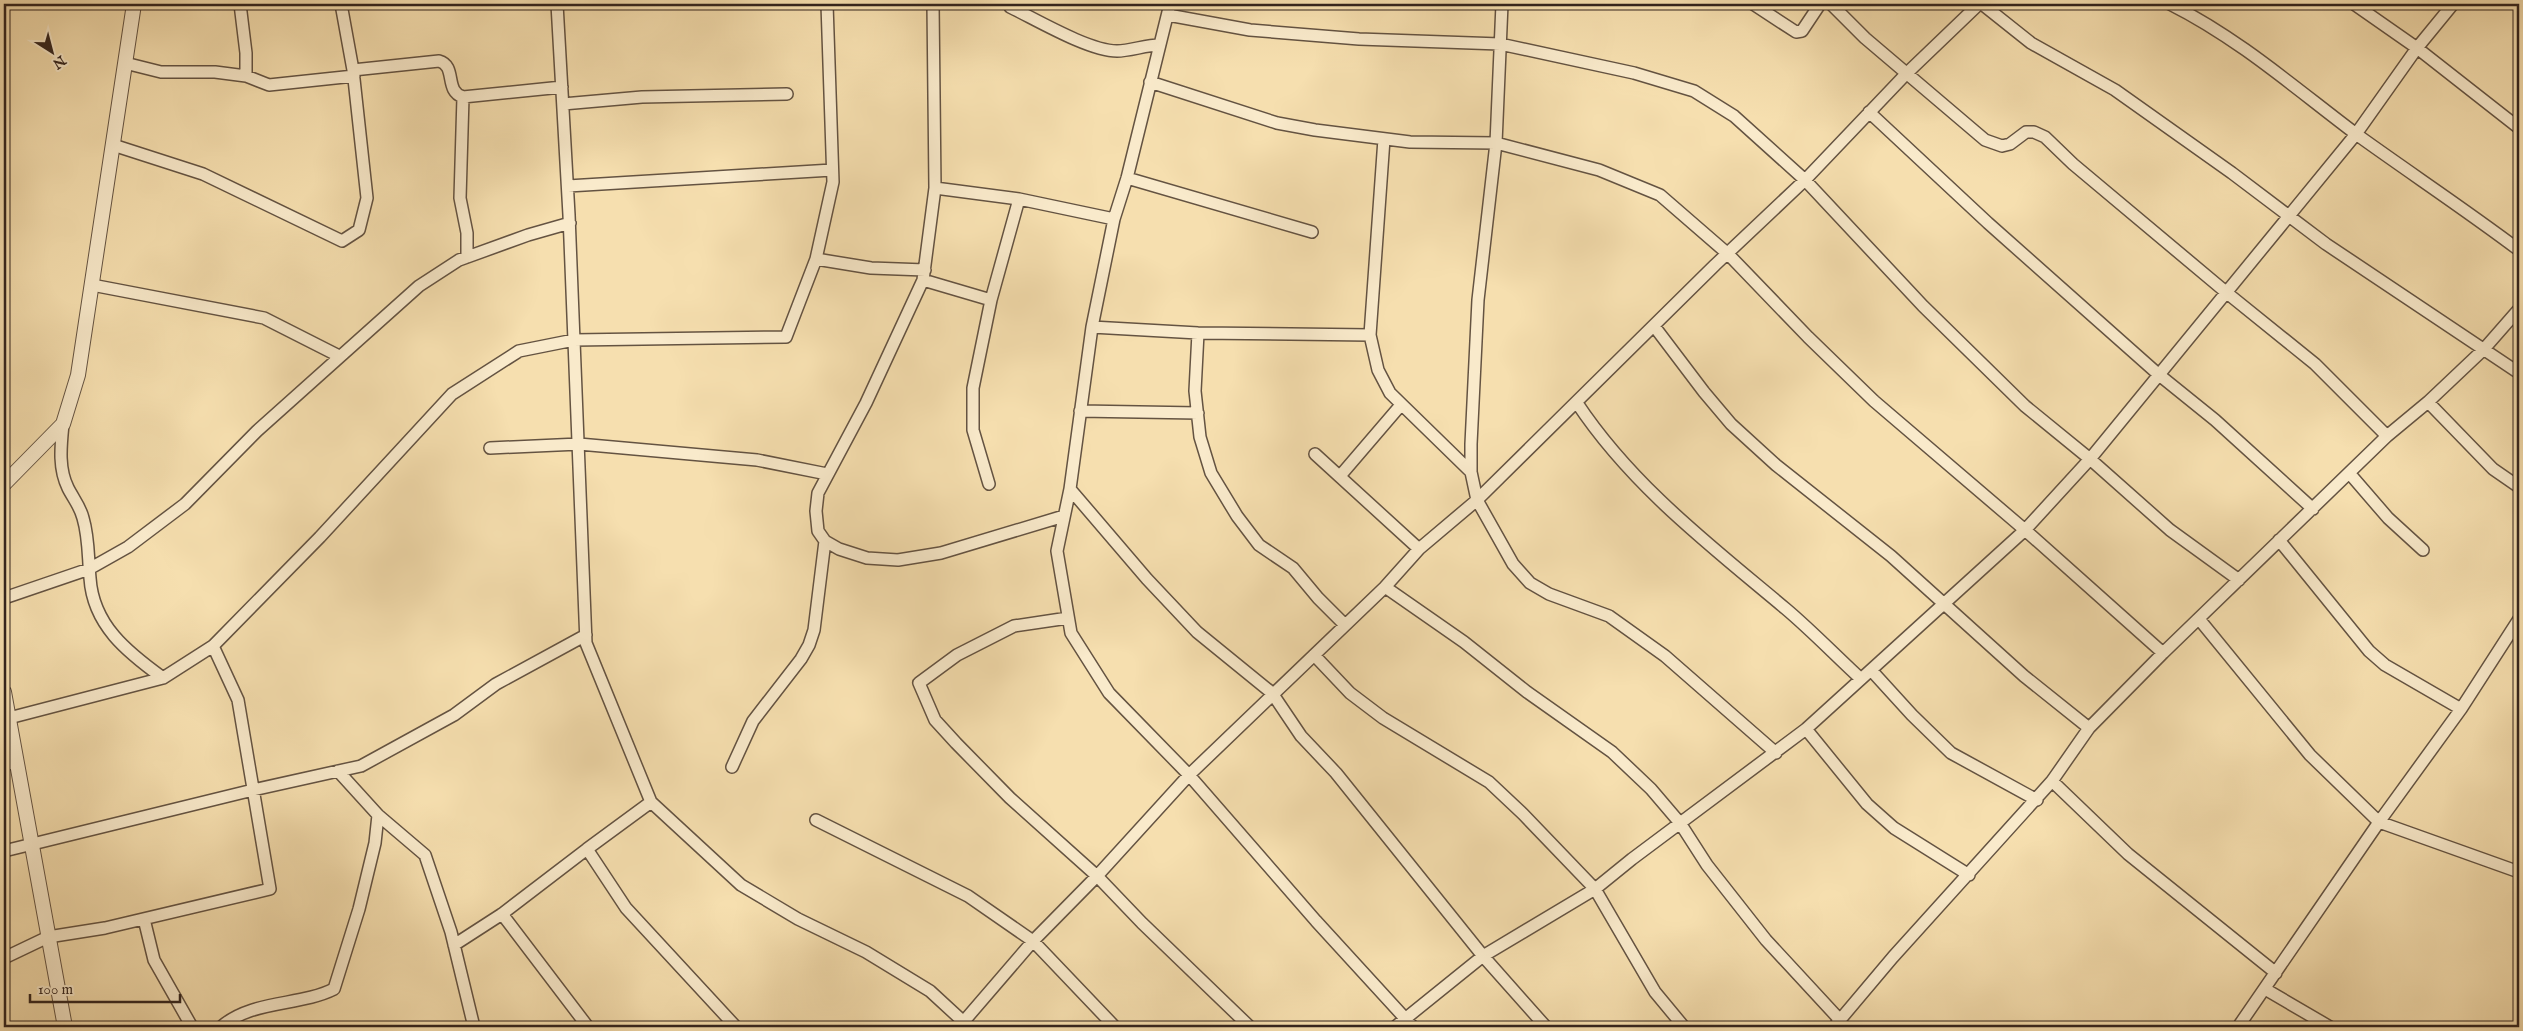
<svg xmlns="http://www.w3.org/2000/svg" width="2523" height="1031" font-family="'IM FELL English',serif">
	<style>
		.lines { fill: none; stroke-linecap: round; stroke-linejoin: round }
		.minor-casing { stroke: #645342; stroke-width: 14 }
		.tertiary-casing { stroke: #645342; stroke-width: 16 }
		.minor { stroke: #f9eacb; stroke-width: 11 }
		.tertiary { stroke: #f9eacb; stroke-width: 14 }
	</style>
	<rect width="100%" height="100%" fill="#f6dfaf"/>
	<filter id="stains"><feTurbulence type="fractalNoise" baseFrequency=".004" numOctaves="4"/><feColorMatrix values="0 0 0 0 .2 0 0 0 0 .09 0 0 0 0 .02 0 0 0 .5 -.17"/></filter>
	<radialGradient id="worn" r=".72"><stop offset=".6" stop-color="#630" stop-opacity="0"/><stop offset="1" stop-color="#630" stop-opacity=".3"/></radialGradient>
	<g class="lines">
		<defs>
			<path id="minor" d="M 240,4 L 246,53 L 246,76
				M 557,4 L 569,215 L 586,643 L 651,802 L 741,885 L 798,919 L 866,952 L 930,991 L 968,1026
				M 933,4 L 935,188 L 1019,199 L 1114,219
				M 1170,4 L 1127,178 L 1114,219 L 1092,327 L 1070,489 L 1147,579 L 1197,632 L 1272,693 L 1301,736 L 1336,773 L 1483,956 L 1546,1027
				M 1502,4 L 1496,143 L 1478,300 L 1471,444 L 1471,472 L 1477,500 L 1513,564 L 1530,583 L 1549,594 L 1609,616 L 1665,656 L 1776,753
				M 1753,4 L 1796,32 L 1802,31 L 1820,4
				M 1831,4 L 1865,38 L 1985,140 L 2002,146 L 2010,144 L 2026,132 L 2034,132 L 2045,137 L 2073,164 L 2227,293 L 2315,364 L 2387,436
				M 1982,4 L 2031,43 L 2115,90 L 2232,173 L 2326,244 L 2519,373
				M 2170,4 C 2238,38 2295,88 2356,134 C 2410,173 2466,210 2519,250
				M 2354,4 L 2417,48 L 2519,128
				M 1010,7 C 1037,20 1089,51 1117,51 C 1130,51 1146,45 1159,45
				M 1168,15 L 1250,30 L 1359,39 L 1500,44 L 1634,73 L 1694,91 L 1734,116 L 1805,180 L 1923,306 L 2025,406 L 2090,459 L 2170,530 L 2239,580
				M 125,63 L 161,72 L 215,72 L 246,76 L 269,85 L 354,76
				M 353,70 L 439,61 C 457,66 444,91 463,97 L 562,87
				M 1150,82 L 1277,123 L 1315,130 L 1410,142 L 1496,143 L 1599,170 L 1660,195 L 1728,254 L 1808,337 L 1874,401 L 2025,530 L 2163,653
				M 463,97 L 460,198 L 467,233 L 467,257
				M 563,104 L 642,97 L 787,94
				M 1869,112 L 1988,223 L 2158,374 L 2215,420 L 2313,509
				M 113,145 L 203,174 L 342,241 L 359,230 L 367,198 L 353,70 L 341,4
				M 1127,178 L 1312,232
				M 568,186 L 832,170
				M 935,188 L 923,280 L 866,403 L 818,493 L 816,511 L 818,531 L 825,541 L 839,549 L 867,558 L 898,560 L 941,553 L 1064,516
				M 816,259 L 871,268 L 925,270
				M 923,280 L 991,300
				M 92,285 L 264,318 L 339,356
				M 1654,326 L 1704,392 L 1731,424 L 1776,465 L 1891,556 L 2024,676 L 2089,728
				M 1092,327 L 1198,333 L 1370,335 L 1378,370 L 1390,393 L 1471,472
				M 1198,333 L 1195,391 L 1200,437 L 1211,473 L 1237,516 L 1259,545 L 1293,568 L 1318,598 L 1344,624
				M 1370,335 L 1384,139
				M 2428,402 L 2493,469 L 2519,487
				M 1577,403 C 1632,486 1711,546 1786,609 C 1812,631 1836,656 1861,679
				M 1080,411 L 1198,413
				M 63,424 C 61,445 58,468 68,488 C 73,498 80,506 83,518 C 89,538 88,557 90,578 C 93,625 127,652 163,678
				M 490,448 L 579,444 L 757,460 L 827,474
				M 1315,454 L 1419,549
				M 2350,474 L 2388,518 L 2423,550
				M 1340,476 L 1400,406
				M 989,484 L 973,430 L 973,388 L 991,300 L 1019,199
				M 1070,489 L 1057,551 L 1071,633 L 1109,693 L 1189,775 L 1316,921 L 1413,1027
				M 2279,540 L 2369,651 L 2385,665 L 2461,709
				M 1385,587 L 1464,642 L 1527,692 L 1612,752 L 1651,789 L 1680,823 L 1707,865 L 1766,940 L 1840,1020
				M 4,598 L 89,569 L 128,547 L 185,504 L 257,431 L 419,286 L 459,260 L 528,235 L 570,223
				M 1068,618 L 1014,626 L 957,655 L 919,683 L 935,720 L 956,743 L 1010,798 L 1097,876 L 1142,923 L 1250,1027
				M 2199,619 L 2310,755 L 2379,822 L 2519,872
				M 1314,655 L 1350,693 L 1383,718 L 1489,782 L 1523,814 L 1595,889 L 1655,992 L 1684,1027
				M 1871,670 L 1912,715 L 1951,753 L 2037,800
				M 9,718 L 163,678 L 213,646 L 320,537 L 452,394 L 519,351 L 574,340 L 786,337 L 816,259 L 833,182 L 827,4
				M 1806,729 L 1867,804 L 1894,828 L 1969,875
				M 4,764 L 17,763
				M 732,767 L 753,721 L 801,659 L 809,645 L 814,630 L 825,541
				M 338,771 L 378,815 L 425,855 L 451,932 L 474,1027
				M 2052,781 L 2128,854 L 2276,973
				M 651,802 L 587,849 L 626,908 L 736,1027
				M 816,820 L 968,896 L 1033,941 L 1115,1027
				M 4,851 L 253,790 L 361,766 L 454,715 L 496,684 L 586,635
				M 502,914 L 588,1027
				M 144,919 L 154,960 L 192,1027
				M 454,945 L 502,914 L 587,849
				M 4,958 L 48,937 L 105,928 L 270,889 L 238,700 L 213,646
				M 2265,989 L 2330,1027
				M 221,1027 C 251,1000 300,1006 334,989 L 359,909 L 375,843 L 378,815
				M 959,1027 L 1033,941 L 1097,876 L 1189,775 L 1385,587 L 1419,549 L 1477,500 L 1715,265 L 1805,180 L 1906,74 L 1979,4
				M 1395,1027 L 1483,956 L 1595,889 L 1632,859 L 1806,729 L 2025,530 L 2090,459 L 2356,134 L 2417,48 L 2453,4
				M 1834,1027 L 1893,957 L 2052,781 L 2089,728 L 2163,653 L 2387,436 L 2428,402 L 2484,349 L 2519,309
				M 2238,1027 L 2379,822 L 2461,709 L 2519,619"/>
			<path id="tertiary" d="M 4,484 L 63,424 L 78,375 L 134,4
				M 4,692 L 65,1027"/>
		</defs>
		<use href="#minor" class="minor-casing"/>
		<use href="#tertiary" class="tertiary-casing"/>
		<use href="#minor" class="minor"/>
		<use href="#tertiary" class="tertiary"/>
	</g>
	<rect width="2523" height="1031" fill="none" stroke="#f6dfaf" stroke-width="20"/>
	<rect x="5" y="5" width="2513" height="1021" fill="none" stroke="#33241e" stroke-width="2.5"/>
	<rect x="10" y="10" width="2503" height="1011" fill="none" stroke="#33241e"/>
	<g transform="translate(52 52) rotate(144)" stroke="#f9eacb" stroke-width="4" paint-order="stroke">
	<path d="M0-4L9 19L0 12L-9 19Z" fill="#33241e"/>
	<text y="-8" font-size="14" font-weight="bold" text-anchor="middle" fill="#33241e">N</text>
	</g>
	<path d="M30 994v8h150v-8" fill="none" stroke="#33241e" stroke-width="2.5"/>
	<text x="38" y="994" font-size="15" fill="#33241e" stroke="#f9eacb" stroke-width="4" paint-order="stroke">100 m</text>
	<rect width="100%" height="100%" filter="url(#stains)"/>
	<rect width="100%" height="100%" fill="url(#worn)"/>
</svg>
